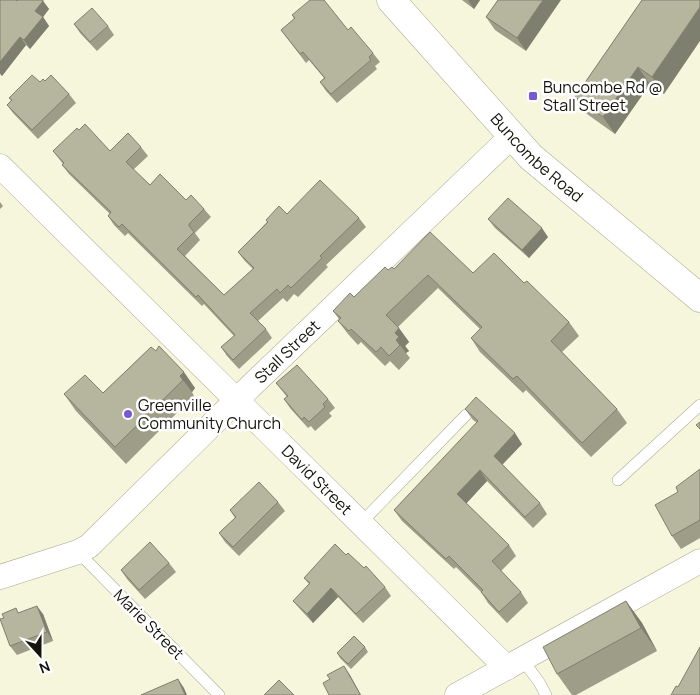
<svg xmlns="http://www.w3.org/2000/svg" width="700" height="695" font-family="Manrope,sans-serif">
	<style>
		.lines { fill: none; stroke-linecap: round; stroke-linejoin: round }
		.service-casing { stroke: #acac94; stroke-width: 12 }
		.minor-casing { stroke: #acac94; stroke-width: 25 }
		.tertiary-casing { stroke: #acac94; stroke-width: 29 }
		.service { stroke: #fff; stroke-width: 11 }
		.minor { stroke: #fff; stroke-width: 24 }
		.tertiary { stroke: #fff; stroke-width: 28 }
		.wall { fill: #9d9d88 }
		.shaded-wall { fill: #7f7f6f }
		.building { fill: #b6b69e; stroke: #7f7f6f }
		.poi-dot { fill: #7859d3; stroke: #fff; stroke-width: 2 }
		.labels { text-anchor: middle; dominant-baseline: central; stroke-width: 5; stroke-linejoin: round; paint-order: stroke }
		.poi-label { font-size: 16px; fill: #14140c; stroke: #fff; text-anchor: start }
		.street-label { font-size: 16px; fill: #14140c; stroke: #fff }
	</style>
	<rect width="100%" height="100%" fill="#f6f6dd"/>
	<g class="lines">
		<defs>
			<path id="service" d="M 618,480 L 700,405
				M 361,523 L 466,415
				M 78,552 L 219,695
				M 522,659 L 539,682 L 546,695"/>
			<g id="minor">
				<path id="s1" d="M 0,166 L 507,668"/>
				<path id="s2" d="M 0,577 L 78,552 L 89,546 L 252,385 L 513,135"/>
				<path d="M 457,695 L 700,561"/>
			</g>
			<g id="tertiary">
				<path id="s3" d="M 391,0 L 531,157 L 700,298"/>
			</g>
		</defs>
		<use href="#service" class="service-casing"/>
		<use href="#minor" class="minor-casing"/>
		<use href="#tertiary" class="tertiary-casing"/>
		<use href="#service" class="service"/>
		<use href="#minor" class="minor"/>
		<use href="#tertiary" class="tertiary"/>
	</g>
	<path class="wall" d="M 0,0 L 17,1 L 43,1 L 49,9 L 43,17 L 49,26 L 30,49 L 26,45 L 2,76 L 0,74 Z
		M 462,0 L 480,0 L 474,9 Z
		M 498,0 L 526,51 L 495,30 L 486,17 Z
		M 642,0 L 664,94 L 650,84 L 615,134 L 587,114 L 575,97 Z
		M 292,15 L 348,30 L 373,53 L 380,62 L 375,66 L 377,69 L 337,103 L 326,91 L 320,82 L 324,78 L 309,60 L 306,63 L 281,30 L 294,19 Z
		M 74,24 L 108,26 L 114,35 L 97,51 L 80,33 Z
		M 45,81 L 69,94 L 76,103 L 38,139 L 13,113 L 7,105 L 11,100 L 9,98 L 40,82 Z
		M 79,130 L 110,151 L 141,147 L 148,156 L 133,170 L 150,185 L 186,200 L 204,209 L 211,217 L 195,233 L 200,240 L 185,256 L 224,295 L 253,269 L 244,260 L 238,252 L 267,222 L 266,220 L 287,214 L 359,218 L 366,227 L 326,265 L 328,267 L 298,297 L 294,294 L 287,302 L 283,298 L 258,321 L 266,329 L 272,338 L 239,369 L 227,356 L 221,347 L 234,336 L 204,304 L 202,306 L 128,233 L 125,236 L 114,225 L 108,216 L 110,214 L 69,174 L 62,165 L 63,164 L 53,151 Z
		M 0,202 L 3,206 L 0,209 Z
		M 488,219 L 548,237 L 529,258 L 495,228 Z
		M 394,269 L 473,273 L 524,283 L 569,322 L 579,336 L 562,352 L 617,409 L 627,423 L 591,457 L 526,390 L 523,393 L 480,352 L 471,338 L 480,329 L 438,288 L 398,327 L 409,342 L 405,346 L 409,351 L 406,353 L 410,358 L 399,370 L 390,361 L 385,366 L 361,342 L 358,345 L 348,334 L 338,321 L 339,319 L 333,311 L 354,297 L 388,270 Z
		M 151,347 L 195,388 L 192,392 L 194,396 L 126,464 L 76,411 L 64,394 L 103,393 Z
		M 276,383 L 328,399 L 335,408 L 329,413 L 332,416 L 315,431 L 311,426 L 308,428 L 290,408 L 284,399 L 287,397 Z
		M 465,409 L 522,444 L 502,465 L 540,503 L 547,514 L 533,528 L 487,481 L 466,503 L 509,545 L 516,556 L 501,571 L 521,592 L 528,603 L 507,623 L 488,603 L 481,592 L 456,567 L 454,569 L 402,521 L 394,510 L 477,423 L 473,420 Z
		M 700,469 L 700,538 L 681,549 L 672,536 L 678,492 Z
		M 278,502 L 285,511 L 239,556 L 225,542 L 219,533 L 235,518 L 230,510 Z
		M 346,555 L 385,587 L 391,596 L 363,623 L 338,597 L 313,623 L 300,609 L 293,601 L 309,584 L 304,578 Z
		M 169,563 L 176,572 L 145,599 L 127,579 L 121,570 Z
		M 626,601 L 642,623 L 657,651 L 576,695 L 572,695 L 557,674 Z
		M 19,612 L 43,614 L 53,641 L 17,655 L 10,646 Z
		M 365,647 L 368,652 L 351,669 L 340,658 L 337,653 Z"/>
	<path class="shaded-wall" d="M 468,0 L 480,0 L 474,9 Z
		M 543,0 L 561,0 L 526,51 L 517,38 Z
		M 43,1 L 49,9 L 43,17 L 49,26 L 30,49 L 24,40 L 35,11 Z
		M 700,7 L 700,41 L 664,94 L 652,77 Z
		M 20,37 L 26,45 L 2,76 L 0,73 L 0,62 Z
		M 638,67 L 650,84 L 615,134 L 603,117 Z
		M 542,228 L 548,237 L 529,258 L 522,250 Z
		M 399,328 L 409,342 L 405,346 L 409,351 L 406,353 L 400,345 L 396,340 L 395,333 Z
		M 184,372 L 195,388 L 192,392 L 180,376 Z
		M 515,433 L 522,444 L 501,466 L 494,456 Z
		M 480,470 L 487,481 L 465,505 L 457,494 Z
		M 331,588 L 338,597 L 313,623 L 307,614 Z
		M 626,601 L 642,623 L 657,651 L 641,628 Z
		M 37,606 L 43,614 L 53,641 L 47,632 Z
		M 344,666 L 350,675 L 361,695 L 360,695 Z
		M 178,679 L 184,688 L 187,695 L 185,695 Z"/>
	<path class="building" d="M 0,0 L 16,0 L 17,1 L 18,0 L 43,0 L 43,1 L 35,11 L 43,17 L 24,40 L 20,37 L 0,62 Z
		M 310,0 L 324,0 L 348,30 L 351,27 L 373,53 L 369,57 L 371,60 L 331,94 L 320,82 L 325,78 L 303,52 L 300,54 L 281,30 L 295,18 L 292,15 Z
		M 498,0 L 543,0 L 517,38 L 486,17 Z
		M 642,0 L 700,0 L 700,7 L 652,77 L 638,67 L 603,117 L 575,97 Z
		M 92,8 L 108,26 L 90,42 L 74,24 Z
		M 32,75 L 40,82 L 43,79 L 45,81 L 51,75 L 69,94 L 32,130 L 7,105 L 12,100 L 9,98 Z
		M 85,124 L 110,151 L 128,133 L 141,147 L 126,162 L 150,185 L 160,174 L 186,200 L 191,195 L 204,209 L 189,224 L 189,226 L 194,232 L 177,249 L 224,295 L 254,268 L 238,252 L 268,222 L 266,220 L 279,206 L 287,214 L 320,180 L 359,218 L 320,256 L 322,258 L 291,288 L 288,285 L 280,293 L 277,289 L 250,313 L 266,329 L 233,360 L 221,347 L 235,335 L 198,295 L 196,297 L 122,224 L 119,227 L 108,216 L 111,212 L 62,165 L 64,163 L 53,151 L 77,128 L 79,130 Z
		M 508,198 L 542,228 L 522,250 L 488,219 Z
		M 430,232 L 473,273 L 494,253 L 524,283 L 527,281 L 569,322 L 551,341 L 617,409 L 582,443 L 517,376 L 513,379 L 471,338 L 482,327 L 428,275 L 386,315 L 399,328 L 395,333 L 399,337 L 396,340 L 400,345 L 389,356 L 381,347 L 376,352 L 351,329 L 349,331 L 338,321 L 341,318 L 333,311 L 350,293 L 354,297 L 385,267 L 388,270 L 392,267 L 394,269 Z
		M 159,346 L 184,372 L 180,376 L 183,380 L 115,447 L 64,394 L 85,375 L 103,393 L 151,347 L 156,351 Z
		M 297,365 L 328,399 L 323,404 L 325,407 L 309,422 L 304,417 L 302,420 L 284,399 L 288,396 L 276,383 Z
		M 476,397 L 515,433 L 494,456 L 540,503 L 525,517 L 480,470 L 457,494 L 509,545 L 492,561 L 521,592 L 499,612 L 481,592 L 483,590 L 449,556 L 446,559 L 394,510 L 478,421 L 465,409 Z
		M 700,422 L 700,429 L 696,425 Z
		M 700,469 L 700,520 L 672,536 L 655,505 L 678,492 L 676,487 Z
		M 259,482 L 278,502 L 233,547 L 219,533 L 236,517 L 230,510 Z
		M 150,542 L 169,563 L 139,590 L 121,570 Z
		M 335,544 L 346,555 L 348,553 L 364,568 L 366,566 L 385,587 L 356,614 L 331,588 L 307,614 L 293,601 L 310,583 L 304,578 Z
		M 626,601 L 641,628 L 557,674 L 543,647 Z
		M 37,606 L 47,632 L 10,646 L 0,619 L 4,618 L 2,614 L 16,608 L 18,613 Z
		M 354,636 L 365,647 L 348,664 L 337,653 Z
		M 700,647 L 700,695 L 671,695 L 676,686 L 678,687 Z
		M 344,666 L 360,694 L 358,695 L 329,695 L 323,683 L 330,679 L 327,675 Z
		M 178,679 L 185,695 L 141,695 Z
		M 279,680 L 294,695 L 264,695 Z"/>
	<g class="poi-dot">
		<rect x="528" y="91" width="10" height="10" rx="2.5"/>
		<circle cx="128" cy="414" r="5"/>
	</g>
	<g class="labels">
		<g class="poi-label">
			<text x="543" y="87">Buncombe Rd @<tspan x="543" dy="18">Stall Street</tspan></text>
			<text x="138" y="405">Greenville<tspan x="138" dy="18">Community Church</tspan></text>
		</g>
		<g class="street-label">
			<text stroke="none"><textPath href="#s3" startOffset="215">Buncombe Road</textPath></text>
			<text stroke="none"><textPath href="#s2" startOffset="372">Stall Street</textPath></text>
			<text stroke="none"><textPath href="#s1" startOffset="446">David Street</textPath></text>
			<text transform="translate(149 624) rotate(45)">Marie Street</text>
		</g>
	</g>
	<g transform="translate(40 655) rotate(159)" stroke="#ffffff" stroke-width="4" paint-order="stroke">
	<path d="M0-4L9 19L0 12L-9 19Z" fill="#14140c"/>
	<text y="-8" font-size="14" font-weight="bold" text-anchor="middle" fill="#14140c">N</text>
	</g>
</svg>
